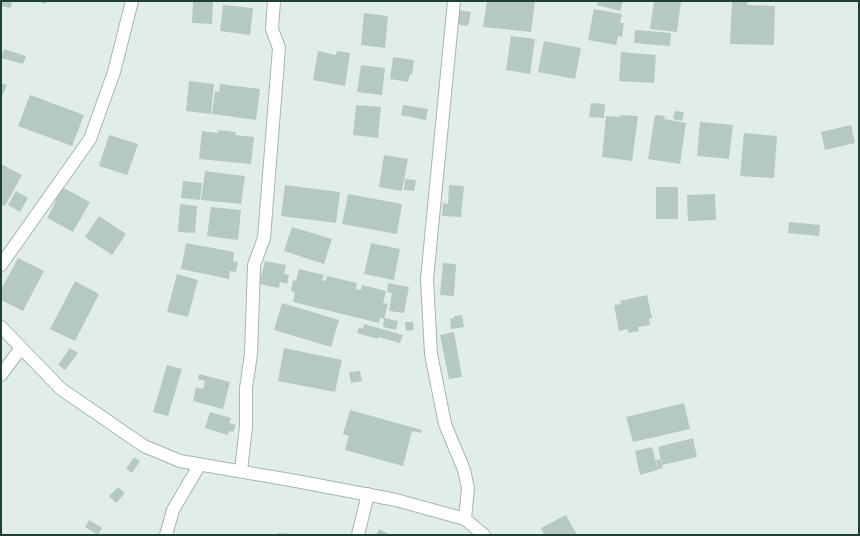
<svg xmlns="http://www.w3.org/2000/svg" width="860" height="536" font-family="Karla,sans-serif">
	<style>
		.building { fill: #b6c9c0 }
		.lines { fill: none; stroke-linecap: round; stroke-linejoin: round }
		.minor-casing { stroke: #a3b7ae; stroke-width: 14 }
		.minor { stroke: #fff; stroke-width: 12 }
	</style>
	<rect width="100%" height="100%" fill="#e1eee7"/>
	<path class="building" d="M 1,1 L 12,1 L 11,8 L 1,6 Z
		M 37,1 L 47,1 L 46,4 Z
		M 193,1 L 213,1 L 212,24 L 192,23 Z
		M 487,1 L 535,1 L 531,32 L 483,27 Z
		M 598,1 L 623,1 L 620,11 L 597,5 Z
		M 654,1 L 681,1 L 677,32 L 650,29 Z
		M 732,1 L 748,1 L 747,5 L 775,6 L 774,45 L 730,44 Z
		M 223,5 L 253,8 L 250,35 L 220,31 Z
		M 594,9 L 622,14 L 620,23 L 624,23 L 622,37 L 618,36 L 616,45 L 588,40 Z
		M 459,10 L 471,12 L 468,26 L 457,24 Z
		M 364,13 L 388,16 L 385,48 L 361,45 Z
		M 635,30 L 671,33 L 670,46 L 634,43 Z
		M 511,36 L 535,39 L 530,74 L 506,70 Z
		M 544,41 L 581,48 L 575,79 L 538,72 Z
		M 4,49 L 26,56 L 23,64 L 1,58 Z
		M 318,51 L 336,55 L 337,51 L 350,53 L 345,86 L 313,80 Z
		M 621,52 L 656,55 L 654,83 L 619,81 Z
		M 393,57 L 414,60 L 412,75 L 410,74 L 408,82 L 390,79 Z
		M 361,65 L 385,68 L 382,95 L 357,92 Z
		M 189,81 L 214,84 L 211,114 L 186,111 Z
		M 1,83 L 7,85 L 2,96 L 1,95 Z
		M 220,84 L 260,89 L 256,120 L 212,114 L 215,91 L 219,92 Z
		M 30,95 L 84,115 L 72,146 L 18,126 Z
		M 591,103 L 605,104 L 604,118 L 589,117 Z
		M 356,105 L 381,107 L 378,138 L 353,135 Z
		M 403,105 L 428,109 L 426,120 L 401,115 Z
		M 675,111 L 684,112 L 682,121 L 673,119 Z
		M 621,115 L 638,116 L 632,161 L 602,157 L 606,116 L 620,117 Z
		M 655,115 L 665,116 L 664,119 L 686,123 L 680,164 L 648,159 Z
		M 700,122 L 733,125 L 729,159 L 697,156 Z
		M 851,125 L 855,143 L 825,150 L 821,132 Z
		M 218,130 L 236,132 L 235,135 L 254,137 L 251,164 L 199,159 L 202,131 L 218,133 Z
		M 744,133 L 777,136 L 774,178 L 740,176 Z
		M 109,135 L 138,144 L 127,175 L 99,166 Z
		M 384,155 L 408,159 L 402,191 L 379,187 Z
		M 1,164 L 22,175 L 5,206 L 1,204 Z
		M 205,171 L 245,176 L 241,204 L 201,200 Z
		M 405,179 L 416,180 L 414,191 L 404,190 Z
		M 183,181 L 202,183 L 200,200 L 181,198 Z
		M 285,185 L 340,192 L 336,223 L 281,216 Z
		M 449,185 L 464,186 L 461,217 L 442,216 L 443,203 L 448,204 Z
		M 60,186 L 90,202 L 73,232 L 47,218 L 56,201 L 53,200 Z
		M 656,187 L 678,187 L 678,219 L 656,219 Z
		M 16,191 L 28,198 L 20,212 L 8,205 Z
		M 348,194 L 402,204 L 397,234 L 342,224 Z
		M 715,194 L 716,220 L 688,221 L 687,195 Z
		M 180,204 L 197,206 L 195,233 L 178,232 Z
		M 211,207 L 241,210 L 238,240 L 207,236 Z
		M 99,216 L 126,234 L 112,255 L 85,237 Z
		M 789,222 L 820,225 L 819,236 L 788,233 Z
		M 292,227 L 332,239 L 324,264 L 284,251 Z
		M 186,243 L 234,252 L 233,261 L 238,262 L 236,272 L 230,271 L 229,279 L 181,269 Z
		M 371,243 L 400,249 L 394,280 L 364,274 Z
		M 18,258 L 44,271 L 23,311 L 1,300 L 1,290 Z
		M 265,261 L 286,265 L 284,274 L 289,275 L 287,284 L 280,282 L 279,288 L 259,284 Z
		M 443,263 L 456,264 L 454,296 L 440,295 Z
		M 299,269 L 324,275 L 322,280 L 326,281 L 327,276 L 357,283 L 356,289 L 361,290 L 362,285 L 386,291 L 383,303 L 388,304 L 384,319 L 380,318 L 379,323 L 293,302 L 295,292 L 291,291 L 293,280 L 296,281 Z
		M 177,274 L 198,280 L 188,317 L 167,312 Z
		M 75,281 L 99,294 L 75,341 L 50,329 Z
		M 388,283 L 409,287 L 404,313 L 389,311 L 392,293 L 387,292 Z
		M 647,295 L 652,318 L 649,319 L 650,325 L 638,327 L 639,331 L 628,333 L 628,329 L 619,331 L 614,305 L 621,304 L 620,301 Z
		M 282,303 L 339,320 L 331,347 L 274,330 Z
		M 462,315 L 464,327 L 451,329 L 450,319 L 454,318 L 454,316 Z
		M 384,318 L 398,321 L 396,330 L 383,327 Z
		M 405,322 L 413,322 L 414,330 L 406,331 Z
		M 364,324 L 403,335 L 400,343 L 379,337 L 378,339 L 357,333 L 359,327 L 363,329 Z
		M 454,332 L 462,377 L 449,379 L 440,335 Z
		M 70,348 L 78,353 L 65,370 L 58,365 Z
		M 284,348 L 342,360 L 335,392 L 278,381 Z
		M 167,365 L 182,369 L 168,416 L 153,412 Z
		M 360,371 L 362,381 L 351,383 L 349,372 Z
		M 199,374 L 230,382 L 223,409 L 193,401 L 196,387 L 203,389 L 205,381 L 198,379 Z
		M 684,403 L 690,429 L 633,442 L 626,417 Z
		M 350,410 L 422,430 L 421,433 L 412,431 L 403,466 L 345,450 L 349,436 L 343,434 Z
		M 210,412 L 231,418 L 229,423 L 236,425 L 233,432 L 229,431 L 228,435 L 205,428 Z
		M 693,438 L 697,457 L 662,465 L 658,447 Z
		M 652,447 L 658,470 L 640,475 L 635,451 Z
		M 134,457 L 140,461 L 132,473 L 126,469 Z
		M 660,459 L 663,468 L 658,469 L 656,460 Z
		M 118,487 L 125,493 L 116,503 L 109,496 Z
		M 566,515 L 577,535 L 544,535 L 541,528 Z
		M 89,520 L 102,528 L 98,535 L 85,527 Z
		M 379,529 L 390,535 L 376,535 Z
		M 278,533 L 293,534 L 293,535 L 278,535 Z"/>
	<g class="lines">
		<defs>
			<path id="minor" d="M 454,1 L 427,279 L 431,354 L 445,424 L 464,470 L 468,488 L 465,519
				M 1,265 L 90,139 L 114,72 L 132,1
				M 1,327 L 61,389 L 144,446 L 180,461 L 296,481 L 396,500 L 465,519 L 484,535
				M 1,375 L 21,348
				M 241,471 L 246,426 L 246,388 L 251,354 L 254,265 L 264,238 L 279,48 L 272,29 L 274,1
				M 166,535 L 173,510 L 200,464
				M 358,535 L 368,494"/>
		</defs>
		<use href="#minor" class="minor-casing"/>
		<use href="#minor" class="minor"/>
	</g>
	<rect width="860" height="536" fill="none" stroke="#1f4135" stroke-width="4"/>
</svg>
